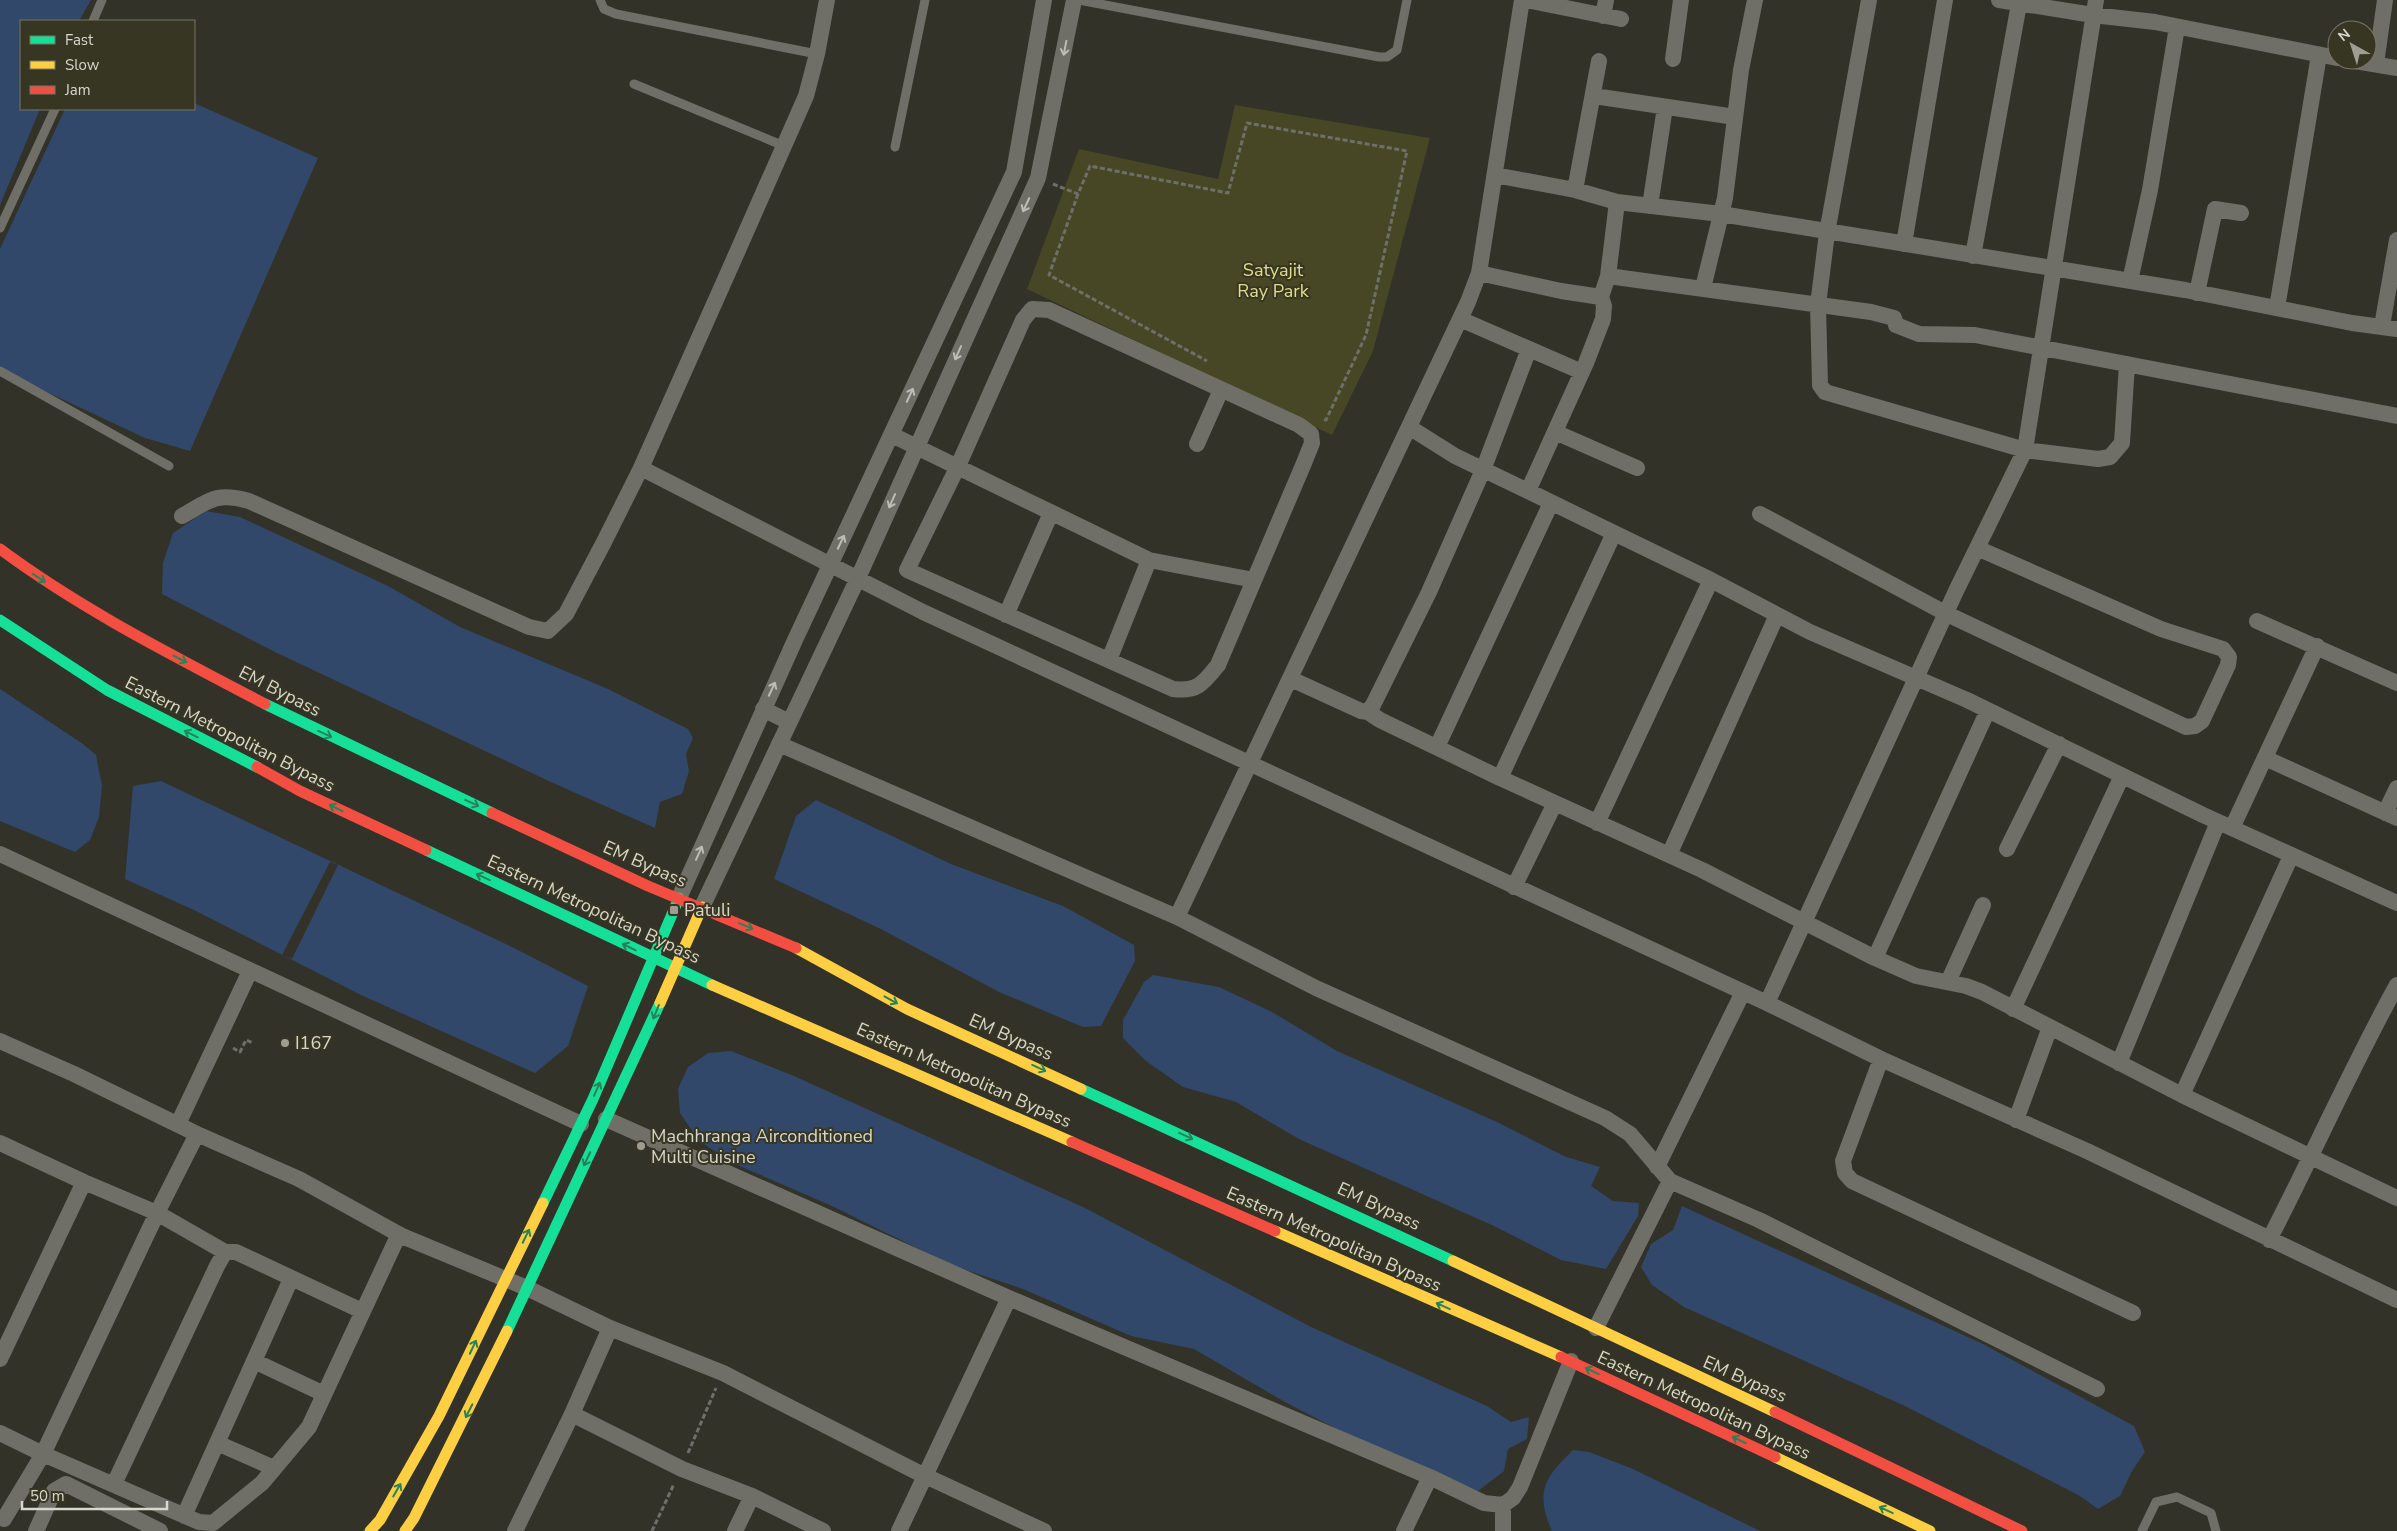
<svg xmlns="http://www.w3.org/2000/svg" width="2397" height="1531" font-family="'Nunito Sans',sans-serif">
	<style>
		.green { fill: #474625 }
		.water { fill: #31486a }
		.pier { fill: #323228 }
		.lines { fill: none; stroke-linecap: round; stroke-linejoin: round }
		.path { stroke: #6f6f69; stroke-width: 3; stroke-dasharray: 5 2.5; stroke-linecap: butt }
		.lane { stroke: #6f6f67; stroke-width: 9 }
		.street { stroke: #6f6f67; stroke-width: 16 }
		.fast { stroke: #16e098; stroke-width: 11 }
		.slow { stroke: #ffcf43; stroke-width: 11 }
		.jam { stroke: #f24e42; stroke-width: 11 }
		.oneway { stroke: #bebdb3 }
		.oneway2 { stroke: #288258 }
		.poi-dot { fill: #9e9d93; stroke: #373623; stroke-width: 2 }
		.labels { text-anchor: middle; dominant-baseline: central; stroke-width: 4; stroke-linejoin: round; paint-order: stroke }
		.park-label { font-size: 18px; fill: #e0dd8c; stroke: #373623 }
		.street-label { font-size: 18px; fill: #d8d7cc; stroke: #373623 }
		.poi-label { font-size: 18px; fill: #d8d7cc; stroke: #373623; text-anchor: start }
	</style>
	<rect width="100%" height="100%" fill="#323228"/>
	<path class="green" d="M 1235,105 L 1430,138 L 1373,351 L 1332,435 L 1027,289 L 1079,149 L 1218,179 Z"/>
	<path class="water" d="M 0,0 L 91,0 L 79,21 L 21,21 L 21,109 L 40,109 L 0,205 Z
		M 194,103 L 318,158 L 190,451 L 145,438 L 0,370 L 0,249 L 65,109 L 194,109 Z
		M 206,511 L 240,517 L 388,586 L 460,627 L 608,689 L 688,729 L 693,738 L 686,754 L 689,771 L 682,794 L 660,802 L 655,828 L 553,783 L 277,653 L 162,594 L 163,563 L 173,533 Z
		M 0,689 L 83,744 L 96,755 L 102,786 L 99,817 L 90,840 L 75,852 L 0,821 Z
		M 161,781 L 514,948 L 588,986 L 568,1046 L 535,1073 L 361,995 L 194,910 L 125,879 L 133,786 Z
		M 816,800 L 951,864 L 1063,906 L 1134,945 L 1135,961 L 1101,1026 L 1083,1027 L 999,992 L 881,929 L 774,879 L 796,816 Z
		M 1153,975 L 1219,987 L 1272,1012 L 1337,1051 L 1497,1122 L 1566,1157 L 1600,1167 L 1591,1186 L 1613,1201 L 1639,1203 L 1638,1216 L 1606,1269 L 1561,1260 L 1494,1226 L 1299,1139 L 1236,1102 L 1183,1087 L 1146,1061 L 1123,1038 L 1123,1020 L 1144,982 Z
		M 731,1051 L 794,1076 L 1085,1208 L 1311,1327 L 1487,1406 L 1511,1422 L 1529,1417 L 1527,1439 L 1508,1449 L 1504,1471 L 1478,1491 L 1360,1441 L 1285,1402 L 1194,1349 L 1131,1336 L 1023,1289 L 951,1265 L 832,1206 L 735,1164 L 699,1141 L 680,1113 L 678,1089 L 688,1067 L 708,1053 Z
		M 1682,1206 L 1983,1344 L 2134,1426 L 2145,1452 L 2132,1471 L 2120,1496 L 2098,1509 L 2080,1496 L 1905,1406 L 1684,1307 L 1652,1285 L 1641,1267 L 1651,1244 L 1673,1230 Z
		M 1573,1450 L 1589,1452 L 1633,1469 L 1760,1531 L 1552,1531 C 1535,1492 1544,1478 1573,1450 Z"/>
	<path class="pier" d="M 330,862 L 338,865 L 292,959 L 282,955 Z"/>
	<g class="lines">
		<path class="path" d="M 1053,184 L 1078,194 L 1090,166 L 1228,193 L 1247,123 L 1407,151 L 1366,335 L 1326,420 L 1322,419
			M 1078,194 L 1049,275 L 1207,361
			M 233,1048 L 240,1052 L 246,1040 L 253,1043
			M 688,1453 L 716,1388
			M 652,1531 L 674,1484"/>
		<path class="lane" d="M 600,0 L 604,9 L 616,14 L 817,54
			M 1079,0 L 1379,57 L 1387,57 L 1397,50 L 1407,0
			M 93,21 L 102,0
			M 634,84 L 784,146
			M 895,147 L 925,0
			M 0,228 L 55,109
			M 0,371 L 169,466
			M 2142,1531 L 2156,1502 L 2177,1497 L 2211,1513 L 2216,1531"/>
		<path class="street" d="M 1526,0 L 1621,19
			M 1869,0 L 1827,233 L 1818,305 L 1820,385 L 1825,392 L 2025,450 L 2098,459 L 2110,457 L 2122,443 L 2127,364
			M 1999,0 L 2093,15 L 2155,22 L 2337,58
			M 1603,16 L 1606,0
			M 1673,59 L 1681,0
			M 2349,60 L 2397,68
			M 2376,64 L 2385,0
			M 1594,96 L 1735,117
			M 1495,175 L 1575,190 L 1617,202 L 1721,214 L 1925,247 L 2185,290 L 2352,323 L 2397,329
			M 1575,190 L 1599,61
			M 1650,206 L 1665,107
			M 1904,244 L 1945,0
			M 1973,256 L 2019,4
			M 1479,273 L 1561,291 L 1601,297
			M 1608,276 L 1871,312 L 1894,318 L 1896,325 L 1919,334 L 1975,335 L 2397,416
			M 2130,281 L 2150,190 L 2177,27
			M 1703,288 L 1725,198 L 1741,70 L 1755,0
			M 2197,293 L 2215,209 L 2241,213
			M 2277,308 L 2319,55
			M 1032,309 L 1049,310 L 1299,425 L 1311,434 L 1312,443 L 1304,463 L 1218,665 C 1203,684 1197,692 1173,689 L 907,570 L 958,466 L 1023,320 Z
			M 1460,319 L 1582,372
			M 2382,326 L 2397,240
			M 1409,427 L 1455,456 L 1528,491
			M 1555,432 L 1637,468
			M 892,435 L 1149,560 L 1254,580
			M 1197,444 L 1221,390
			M 641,468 L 923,612 L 1767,1003 L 1881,1059 L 2087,1151 L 2397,1300
			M 1760,514 L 1947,614 L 2186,727 L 2195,726 L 2202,721 L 2228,665 L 2229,657 L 2223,649 L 2161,629 L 1977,548
			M 182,516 C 210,500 216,492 249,501 L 529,627 L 548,631 L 566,614 L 604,542 L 641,468 L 727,275 L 806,96 L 817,54 L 827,0
			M 1614,533 L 1711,580 L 1810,632 L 1967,700 L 2203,815 L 2397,903
			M 1006,615 L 1051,513
			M 2257,621 L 2397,683
			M 1109,660 L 1149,560
			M 1291,679 L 1361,711 L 1368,712 L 1373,705 L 1429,592 L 1483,470 L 1529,349
			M 763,709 L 789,722
			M 1368,712 L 1380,720 L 1500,778
			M 779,744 L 1177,917 L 1316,988 L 1605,1118 L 1630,1134 L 1670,1181
			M 1437,747 L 1551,503
			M 2265,758 L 2397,818
			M 1555,803 L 1702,870 L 1875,958 L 1916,976 L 1966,986 L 1982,992 L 2182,1095 L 2397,1198
			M 2385,813 L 2397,788
			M 1597,823 L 1711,580
			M 2232,828 L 2317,646
			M 2007,849 L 2059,744
			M 0,854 L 581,1124
			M 1669,855 L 1777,615
			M 1514,887 L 1555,803 L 1500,778 L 1614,533 L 1528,491 L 1586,363 L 1603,319 L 1604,306 L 1601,297 L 1608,276 L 1617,202
			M 679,898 L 795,640 L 1014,172 L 1044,0
			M 702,907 L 858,578 L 1038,178 L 1074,0
			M 1177,917 L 1468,302 L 1479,273 L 1522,0
			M 1875,958 L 1988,710
			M 1948,982 L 1983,905
			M 1767,1003 L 1956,591 L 2025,450 L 2096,0
			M 2013,1009 L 2122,776
			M 0,1041 L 74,1074 L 197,1134 L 299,1179 L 402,1236 L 527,1288 L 610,1328 L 723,1373 L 919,1473 L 1044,1531
			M 1881,1059 L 1843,1161 L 1845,1173 L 1852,1181 L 2133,1313
			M 2119,1063 L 2218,822
			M 2182,1095 L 2291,856
			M 606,1119 L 1009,1298 L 1430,1477 L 1484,1503 L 1503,1505 L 1513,1498 L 1520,1487 L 1571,1361
			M 2016,1120 L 2050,1027
			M 178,1124 L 250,971
			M 197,1134 L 157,1213 L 43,1454 L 199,1522 L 213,1523 L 262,1483 L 309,1427 L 399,1234
			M 0,1143 L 84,1182 L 157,1213 L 225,1252
			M 1657,1167 L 1743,992
			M 2269,1240 C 2313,1155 2351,1068 2397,985
			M 1596,1328 L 1670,1181 L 1759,1220 L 2097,1389
			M 0,1359 L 84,1182
			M 254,1361 L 324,1394
			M 572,1414 L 682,1469 L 752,1496 L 823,1531
			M 0,1433 L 43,1454 L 4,1519
			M 217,1443 L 274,1468
			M 114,1484 L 217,1266 L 225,1252 L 236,1252 L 362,1311
			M 184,1516 L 291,1279
			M 36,1531 L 54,1491 L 66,1484 L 160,1531
			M 515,1531 L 572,1414 L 610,1328
			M 735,1531 L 752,1496
			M 899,1531 L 1009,1298
			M 1404,1531 L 1430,1477
			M 1503,1531 L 1503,1505"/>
		<path class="fast" d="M 0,620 L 107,690 L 257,767
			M 265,704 L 492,813
			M 426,850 L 712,985
			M 1081,1089 L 1453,1261
			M 543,1203 L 593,1099 L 679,898
			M 507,1331 L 660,1003"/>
		<path class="slow" d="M 796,948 L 907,1009 L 1081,1089
			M 712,985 L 1072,1142
			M 660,1003 L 702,907
			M 1275,1231 L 1561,1357
			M 1453,1261 L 1775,1412
			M 1775,1457 L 1930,1531
			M 370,1531 L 380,1520 L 439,1416 L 543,1203
			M 405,1531 L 414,1518 L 507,1331"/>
		<path class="jam" d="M 0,549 C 82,610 174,656 265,704
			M 257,767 L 300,791 L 426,850
			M 492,813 L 648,886 L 796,948
			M 1072,1142 L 1275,1231
			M 1561,1357 L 1775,1457
			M 1775,1412 L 2022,1531"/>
	</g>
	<defs><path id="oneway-shaft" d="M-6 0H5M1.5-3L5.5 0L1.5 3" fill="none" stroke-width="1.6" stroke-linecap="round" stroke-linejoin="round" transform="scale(1.25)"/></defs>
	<g class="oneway">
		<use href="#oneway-shaft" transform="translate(1065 48) rotate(101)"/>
		<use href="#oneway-shaft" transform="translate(1026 205) rotate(115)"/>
		<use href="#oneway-shaft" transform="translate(958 353) rotate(114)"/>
		<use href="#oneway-shaft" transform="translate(910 395) rotate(-65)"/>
		<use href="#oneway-shaft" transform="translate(892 501) rotate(114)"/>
		<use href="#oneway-shaft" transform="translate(841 542) rotate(-65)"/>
		<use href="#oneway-shaft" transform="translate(772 689) rotate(-65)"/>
		<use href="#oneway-shaft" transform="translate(699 853) rotate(-66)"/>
	</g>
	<g class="oneway2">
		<use href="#oneway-shaft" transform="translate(39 578) rotate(33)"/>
		<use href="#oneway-shaft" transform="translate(180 659) rotate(27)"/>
		<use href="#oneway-shaft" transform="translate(191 734) rotate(-153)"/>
		<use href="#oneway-shaft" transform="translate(325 734) rotate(25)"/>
		<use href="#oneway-shaft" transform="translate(472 803) rotate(25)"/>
		<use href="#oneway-shaft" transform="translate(336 808) rotate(-154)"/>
		<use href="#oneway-shaft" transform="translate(483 877) rotate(-156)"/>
		<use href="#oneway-shaft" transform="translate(746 926) rotate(23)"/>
		<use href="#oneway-shaft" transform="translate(629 947) rotate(-154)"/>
		<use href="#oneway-shaft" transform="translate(891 1000) rotate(29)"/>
		<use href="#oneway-shaft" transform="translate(656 1012) rotate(112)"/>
		<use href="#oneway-shaft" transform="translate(1039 1068) rotate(25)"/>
		<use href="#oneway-shaft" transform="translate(597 1089) rotate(-66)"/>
		<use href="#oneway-shaft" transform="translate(1186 1136) rotate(25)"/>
		<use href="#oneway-shaft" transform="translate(587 1159) rotate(115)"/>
		<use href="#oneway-shaft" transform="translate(526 1236) rotate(-64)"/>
		<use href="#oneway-shaft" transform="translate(1443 1306) rotate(-156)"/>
		<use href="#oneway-shaft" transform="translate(473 1347) rotate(-65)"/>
		<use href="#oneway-shaft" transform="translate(1592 1371) rotate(-155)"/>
		<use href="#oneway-shaft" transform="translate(469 1411) rotate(117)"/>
		<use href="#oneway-shaft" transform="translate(1739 1440) rotate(-155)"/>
		<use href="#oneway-shaft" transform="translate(397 1490) rotate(-60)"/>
		<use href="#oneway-shaft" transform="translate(1886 1510) rotate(-155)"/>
	</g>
	<g class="poi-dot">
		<rect x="669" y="905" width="10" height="10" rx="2.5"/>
		<circle cx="285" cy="1043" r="5"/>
		<circle cx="641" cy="1146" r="5"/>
	</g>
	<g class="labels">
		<g class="park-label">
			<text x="1273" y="270">Satyajit<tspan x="1273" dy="21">Ray Park</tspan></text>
		</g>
		<g class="street-label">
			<text transform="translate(280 691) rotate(27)">EM Bypass</text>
			<text transform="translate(230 734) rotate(27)">Eastern Metropolitan Bypass</text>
			<text transform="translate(645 864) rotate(24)">EM Bypass</text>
			<text transform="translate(594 909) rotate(25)">Eastern Metropolitan Bypass</text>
			<text transform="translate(1011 1037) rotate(24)">EM Bypass</text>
			<text transform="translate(964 1075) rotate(24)">Eastern Metropolitan Bypass</text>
			<text transform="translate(1379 1206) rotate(25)">EM Bypass</text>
			<text transform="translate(1334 1239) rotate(24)">Eastern Metropolitan Bypass</text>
			<text transform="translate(1745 1379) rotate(24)">EM Bypass</text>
			<text transform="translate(1704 1405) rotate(25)">Eastern Metropolitan Bypass</text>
		</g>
		<g class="poi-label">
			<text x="684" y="910">Patuli</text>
			<text x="295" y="1043">I167</text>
			<text x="651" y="1136">Machhranga Airconditioned<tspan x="651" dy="21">Multi Cuisine</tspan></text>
		</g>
	</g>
	<rect x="20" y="20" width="175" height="90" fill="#373623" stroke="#777667"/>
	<rect x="30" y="36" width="25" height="8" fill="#16e098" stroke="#777667"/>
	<text x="65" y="45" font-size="15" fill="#d8d7cc">Fast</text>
	<rect x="30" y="61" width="25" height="8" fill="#ffcf43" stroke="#777667"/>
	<text x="65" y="70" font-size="15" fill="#d8d7cc">Slow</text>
	<rect x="30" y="86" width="25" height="8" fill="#f24e42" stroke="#777667"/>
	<text x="65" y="95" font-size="15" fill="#d8d7cc">Jam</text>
	<g transform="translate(2352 45) rotate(321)"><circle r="24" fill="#373623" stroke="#777667"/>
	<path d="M0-4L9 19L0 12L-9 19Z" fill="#9e9d93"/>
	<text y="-8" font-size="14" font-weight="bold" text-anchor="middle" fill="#d8d7cc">N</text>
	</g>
	<path d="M22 1501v8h145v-8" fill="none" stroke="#d8d7cc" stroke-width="2.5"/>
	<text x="30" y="1501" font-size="15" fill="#d8d7cc" stroke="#373623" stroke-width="4" paint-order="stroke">50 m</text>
</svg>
